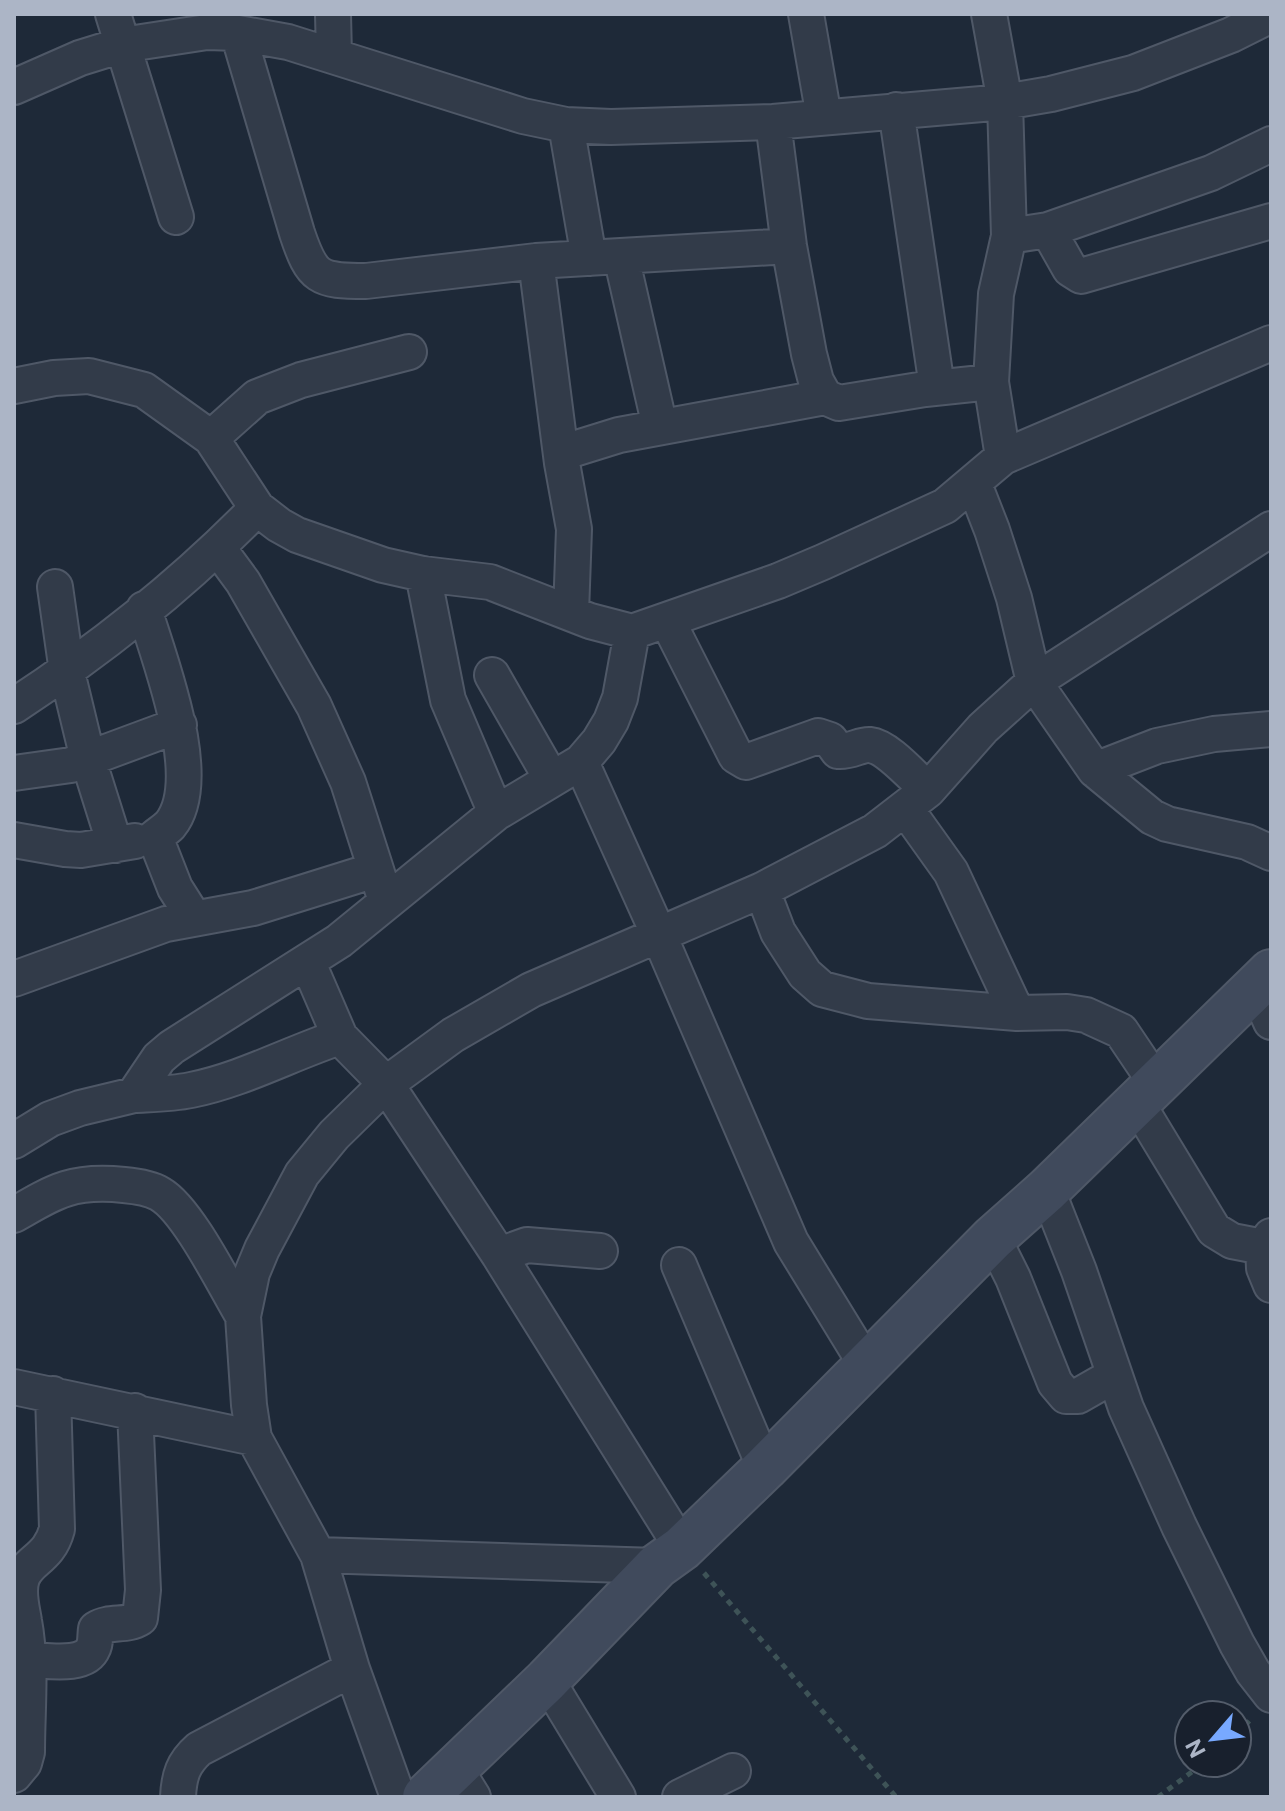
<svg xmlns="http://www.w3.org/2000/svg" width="1285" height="1811" font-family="'Public Sans',sans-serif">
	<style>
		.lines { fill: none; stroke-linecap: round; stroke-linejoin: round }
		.street-casing { stroke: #4f5867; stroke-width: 38 }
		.secondary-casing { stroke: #4f5867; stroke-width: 48 }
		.path { stroke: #3e5357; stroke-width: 5; stroke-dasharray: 6 6; stroke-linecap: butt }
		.street { stroke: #323b49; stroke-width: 34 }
		.secondary { stroke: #404a5c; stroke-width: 44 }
	</style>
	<rect width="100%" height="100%" fill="#1e2938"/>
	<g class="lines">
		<defs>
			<path id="street" d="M 113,14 L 176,217
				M 333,14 L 334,56
				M 806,14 L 824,117
				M 989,14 L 1005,102 L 1009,236 L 996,294 L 991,382 L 1003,457
				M 238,33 L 297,233 C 312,278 318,281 366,281 L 536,261 L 789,246
				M 14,87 L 80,58 L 122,45 L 207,32 L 238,33 L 288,42 L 523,116 L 566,125 L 611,127 L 773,122 L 1005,102 L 1051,94 L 1133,73 L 1231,35 L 1271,15
				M 896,110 L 937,387
				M 773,122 L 789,246 L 809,354 L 816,381 L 825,397 L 839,403 L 925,389 L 991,382
				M 566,125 L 589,258
				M 1048,230 L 1070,269 L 1081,276 L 1271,221
				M 1009,236 L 1048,230 L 1211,173 L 1271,144
				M 621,256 L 660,427
				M 536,261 L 562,463 L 574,529 L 571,613
				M 14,386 L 54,378 L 89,376 L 144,390 L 211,438 L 257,508 L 279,525 L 297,535 L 383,565 L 423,574 L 490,582 L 590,621 L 632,632 L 778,581 L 823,562 L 945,506 L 1003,457 L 1271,343
				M 211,438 L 257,397 L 301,380 L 409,352
				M 561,453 L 619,435 L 825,397
				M 974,484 L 992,530 L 1014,598 L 1034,682 L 1095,770 L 1152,817 L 1167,824 L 1247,842 L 1271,853
				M 218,548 L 243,582 L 314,706 L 348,782 L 386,901
				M 423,574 L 448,700 L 496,813
				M 55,587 L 67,672 L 88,759 L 115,845
				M 144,609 C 159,659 207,780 170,825 C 166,829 160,833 155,837 L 175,888 L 194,918
				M 667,620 L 736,756 L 746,762 L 818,736 L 830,740 L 838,751 C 852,752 860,744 870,745 C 888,747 914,778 928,790
				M 492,675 L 551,778
				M 14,706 C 101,649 185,582 257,508
				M 581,762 L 658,933 L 791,1242 L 867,1366
				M 1095,770 L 1157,746 L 1214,734 L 1271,729
				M 14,773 L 71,765 L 179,725
				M 906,809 L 951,872 L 1017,1013
				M 14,840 L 65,849 L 81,850 L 135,841
				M 762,890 L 778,932 L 805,974 L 822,989 L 868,1001 L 1017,1013 L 1067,1012 L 1086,1015 L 1121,1031 L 1156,1083
				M 308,963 L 340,1037 L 386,1084 L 499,1255 L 682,1548
				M 14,979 L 166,924 L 253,908 L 375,870
				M 1256,988 L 1271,1022
				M 134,1095 C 153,1094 172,1094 191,1090 C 242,1080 291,1053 340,1037
				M 1137,1103 L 1214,1230 L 1232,1241 L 1263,1247
				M 14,1141 L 50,1119 L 80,1108 L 134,1095 L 159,1058 L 172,1047 L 339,941 L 496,813 L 581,762 L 599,741 L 611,721 L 620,698 L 632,632
				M 1047,1190 L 1079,1271 L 1126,1408 L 1179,1526 L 1237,1644 L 1253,1672 L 1271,1695
				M 14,1215 C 56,1190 74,1180 124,1185 C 135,1186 150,1188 160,1194 C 188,1210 225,1286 243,1316
				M 1271,1236 L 1263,1247 L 1264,1268 L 1271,1285
				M 993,1238 L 1013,1278 L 1055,1383 L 1066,1396 L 1078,1396 L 1113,1376
				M 499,1255 L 527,1245 L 600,1251
				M 679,1265 L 765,1468
				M 14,1387 L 254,1438
				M 318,1555 L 657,1566
				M 28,1660 C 45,1660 85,1668 93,1648 C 96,1643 95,1634 96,1629 C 110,1620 126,1627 140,1618 L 143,1590 L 135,1411
				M 547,1680 L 618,1797
				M 455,1768 L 473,1797
				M 14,1775 L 24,1763 L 27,1752 C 27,1709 32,1664 24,1621 C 22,1608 17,1592 22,1578 C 29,1559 49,1559 57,1529 L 53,1394
				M 178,1797 C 179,1776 183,1763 199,1749 L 352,1669
				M 398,1797 L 352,1669 L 318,1555 L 254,1438 L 249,1405 L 243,1316 L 252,1273 L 262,1249 L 302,1174 L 334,1135 L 386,1084 L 453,1035 L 531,990 L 762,890 L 875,831 L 928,790 L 983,728 L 1034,682 L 1271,529
				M 680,1797 L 733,1771"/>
			<path id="secondary" d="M 425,1797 L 547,1680 L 657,1566 L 682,1548 L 765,1468 L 993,1238 L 1047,1190 L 1271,972"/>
		</defs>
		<use href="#street" class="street-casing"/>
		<use href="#secondary" class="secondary-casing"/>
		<path class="path" d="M 704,1573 L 896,1797
			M 1237,1734 L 1251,1719
			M 1158,1797 L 1204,1763"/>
		<use href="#street" class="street"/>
		<use href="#secondary" class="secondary"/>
	</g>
	<rect width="1285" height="1811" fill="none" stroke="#acb5c6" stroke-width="32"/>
	<g transform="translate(1213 1739) rotate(242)"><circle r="38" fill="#18202d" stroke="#535c6a" stroke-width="2"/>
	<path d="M0-6L14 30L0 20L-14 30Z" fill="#78a9ff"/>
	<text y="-12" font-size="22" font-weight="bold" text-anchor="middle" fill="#acb5c6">N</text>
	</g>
</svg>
